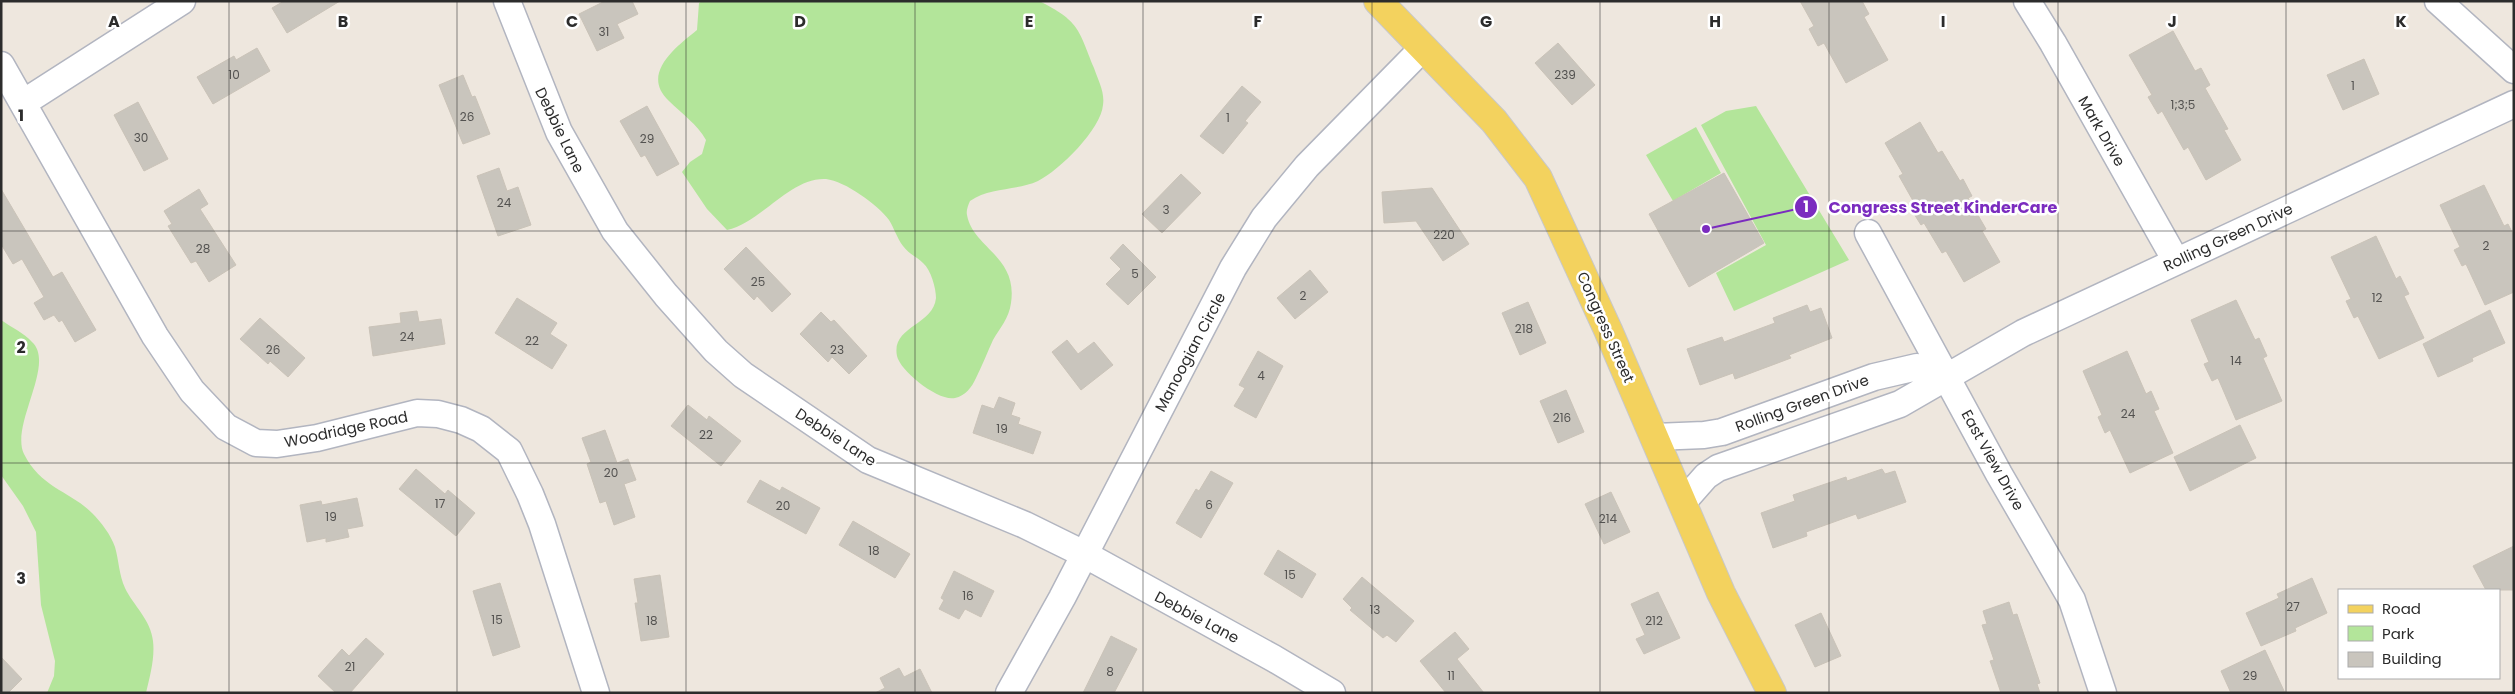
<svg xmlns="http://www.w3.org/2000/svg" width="2515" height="694" font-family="Poppins,sans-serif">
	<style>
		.green { fill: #b3e59a }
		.building { fill: #c9c5bd; stroke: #cac3b8 }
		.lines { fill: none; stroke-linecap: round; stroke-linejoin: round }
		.minor-casing { stroke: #b2b5c0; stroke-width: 29 }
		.major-casing { stroke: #c8c8c8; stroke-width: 30 }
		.minor { stroke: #fff; stroke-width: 26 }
		.major { stroke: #f3d25e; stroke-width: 28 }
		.grid { fill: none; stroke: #2c2c2c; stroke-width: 1; stroke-opacity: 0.55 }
		.labels { text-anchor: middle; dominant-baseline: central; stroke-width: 5; stroke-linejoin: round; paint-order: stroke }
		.number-label { font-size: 12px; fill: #535250 }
		.street-label { font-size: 15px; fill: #2c2c2c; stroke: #fff }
		.grid-label { font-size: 16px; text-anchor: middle; font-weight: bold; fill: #2c2c2c; stroke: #fff; stroke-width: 5; stroke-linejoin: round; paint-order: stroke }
		.leader { fill: none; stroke: #7b2cbf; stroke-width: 2 }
		.callout-dot { fill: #7b2cbf; stroke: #fff; stroke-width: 2 }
		.mark-label { font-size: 15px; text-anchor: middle; font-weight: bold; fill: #fff }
		.callout-label { font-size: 16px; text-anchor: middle; font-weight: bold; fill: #7b2cbf; stroke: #fff; stroke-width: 5; stroke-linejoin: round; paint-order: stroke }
	</style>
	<rect width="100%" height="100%" fill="#eee7de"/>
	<path class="green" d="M 702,1 L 1039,1 C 1079,21 1078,28 1094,68 C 1098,80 1105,92 1103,105 C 1101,129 1060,170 1038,181 C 1016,191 990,187 970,201 C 968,205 966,211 967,215 C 973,248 1018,256 1011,303 C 1009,318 1000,328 993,340 C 987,353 982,366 976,378 C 972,387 965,396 955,398 C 939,402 900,371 897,356 C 891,326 933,326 936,298 C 936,288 931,270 923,263 C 917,257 909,254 903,246 C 897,238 894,228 889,220 C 878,205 845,181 826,179 C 790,177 762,222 727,230 L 707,209 L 682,172 L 690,162 L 702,154 L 706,140 C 697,124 682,114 669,101 C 640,74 676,47 697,30 L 699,3 Z
		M 1756,106 L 1849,260 L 1734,311 L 1716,273 L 1766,245 L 1701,125 L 1726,111 Z
		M 1696,127 L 1721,173 L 1673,201 L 1646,155 Z
		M 1,320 C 11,327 24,333 32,342 C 56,364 10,425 24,454 C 41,488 70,491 92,513 C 101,522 111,535 115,547 C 119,561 119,575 125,588 C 133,605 151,620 153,641 C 155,658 150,676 146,693 L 47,693 L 54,676 L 55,661 L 41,605 L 36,532 L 23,506 L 1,475 Z"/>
	<path class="building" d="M 284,1 L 340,1 L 287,33 L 272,8 Z
		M 605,1 L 632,1 L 638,14 L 617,24 L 624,38 L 597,51 L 579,14 Z
		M 1800,1 L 1862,1 L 1869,14 L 1864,17 L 1888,60 L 1846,83 L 1824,43 L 1818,46 L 1809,29 L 1814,26 Z
		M 2173,31 L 2195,71 L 2201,68 L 2210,85 L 2205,88 L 2228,129 L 2224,130 L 2241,160 L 2206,180 L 2188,147 L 2184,150 L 2162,111 L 2158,114 L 2148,97 L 2152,95 L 2129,55 Z
		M 1558,43 L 1595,85 L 1572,105 L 1535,63 Z
		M 257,48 L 270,71 L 213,104 L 197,77 L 234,56 L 236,60 Z
		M 2364,59 L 2379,94 L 2343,110 L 2327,75 Z
		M 463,75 L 472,97 L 475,96 L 490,134 L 463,144 L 439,85 Z
		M 1242,86 L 1261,102 L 1245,121 L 1248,123 L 1223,154 L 1200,136 Z
		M 138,102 L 168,159 L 144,171 L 114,115 Z
		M 647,106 L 679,164 L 657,176 L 645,155 L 641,157 L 620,121 Z
		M 1920,122 L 1938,153 L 1942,151 L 1960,181 L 1963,179 L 1972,196 L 1968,198 L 1986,229 L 1982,231 L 2000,262 L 1964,282 L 1946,251 L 1942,253 L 1924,223 L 1921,225 L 1911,209 L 1916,206 L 1899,176 L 1903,174 L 1885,143 Z
		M 499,168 L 507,191 L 518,187 L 531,225 L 498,236 L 477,176 Z
		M 1724,173 L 1764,243 L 1689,287 L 1649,214 Z
		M 1181,174 L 1201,193 L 1162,233 L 1142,214 Z
		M 2484,185 L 2504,226 L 2508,224 L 2514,236 L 2514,292 L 2485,305 L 2466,264 L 2462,266 L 2454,250 L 2460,247 L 2440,205 Z
		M 1432,188 L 1469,244 L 1443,261 L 1416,221 L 1384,223 L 1382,192 Z
		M 1,189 L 53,277 L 62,272 L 96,330 L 75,342 L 62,320 L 59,322 L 54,315 L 44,320 L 34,303 L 44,297 L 22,259 L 13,264 L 1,244 Z
		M 199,189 L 208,204 L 200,209 L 236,265 L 209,282 L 196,261 L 191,263 L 168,226 L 172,224 L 164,211 Z
		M 2376,236 L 2396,279 L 2400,276 L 2409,294 L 2404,296 L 2424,338 L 2379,359 L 2358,316 L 2354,318 L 2346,301 L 2351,299 L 2331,257 Z
		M 1123,244 L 1156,277 L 1128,305 L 1106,284 L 1121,269 L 1110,258 Z
		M 746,247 L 791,294 L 772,312 L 757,296 L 754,300 L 724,269 Z
		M 1310,270 L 1328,292 L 1295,319 L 1277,298 Z
		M 517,298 L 557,323 L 550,334 L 567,345 L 552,369 L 495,333 Z
		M 2236,300 L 2255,340 L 2259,338 L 2267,356 L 2263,358 L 2282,401 L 2236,420 L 2218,378 L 2212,381 L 2204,364 L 2209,362 L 2191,320 Z
		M 1528,302 L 1546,343 L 1520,355 L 1502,313 Z
		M 1807,305 L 1810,312 L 1821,308 L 1832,338 L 1789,355 L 1791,358 L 1735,379 L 1733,373 L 1700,385 L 1687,349 L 1722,337 L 1724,342 L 1775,323 L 1773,318 Z
		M 2490,310 L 2505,343 L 2472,358 L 2473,361 L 2438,377 L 2423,344 Z
		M 417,311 L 419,322 L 441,319 L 445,344 L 373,356 L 369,327 L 401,323 L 400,313 Z
		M 821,312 L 831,322 L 834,320 L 867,356 L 849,374 L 832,357 L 828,362 L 800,334 Z
		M 260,318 L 305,358 L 288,377 L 270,361 L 268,364 L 240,339 Z
		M 1067,340 L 1078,354 L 1094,342 L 1113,365 L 1081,390 L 1052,352 Z
		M 1258,351 L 1283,366 L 1256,418 L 1234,406 L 1245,388 L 1239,385 Z
		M 2127,351 L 2146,394 L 2151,391 L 2159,409 L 2154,411 L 2173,453 L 2130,473 L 2110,430 L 2105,433 L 2098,417 L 2102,415 L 2083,371 Z
		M 1566,390 L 1584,432 L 1558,443 L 1540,401 Z
		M 999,397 L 1015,403 L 1011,415 L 1020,418 L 1018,424 L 1041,432 L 1033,454 L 973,433 L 982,405 L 994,409 Z
		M 688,405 L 707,420 L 709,416 L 741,441 L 721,466 L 671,426 Z
		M 2240,425 L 2256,458 L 2190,491 L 2174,457 Z
		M 605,430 L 617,463 L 628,459 L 636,480 L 624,484 L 635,517 L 614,525 L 606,501 L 600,503 L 587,464 L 591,462 L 582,438 Z
		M 416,469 L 445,494 L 448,490 L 475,513 L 456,536 L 399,489 Z
		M 1882,469 L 1885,474 L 1895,471 L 1906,502 L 1858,519 L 1856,514 L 1806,532 L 1807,536 L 1773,548 L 1761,513 L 1795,501 L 1793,495 L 1846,477 L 1847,481 Z
		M 1211,471 L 1233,483 L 1201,538 L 1176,523 L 1196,489 L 1199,491 Z
		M 760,480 L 780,491 L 782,487 L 820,508 L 806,534 L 747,502 Z
		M 1611,492 L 1630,532 L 1604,544 L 1585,504 Z
		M 357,498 L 363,526 L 347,529 L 349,537 L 326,542 L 326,538 L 307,542 L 300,505 L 321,501 L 322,505 Z
		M 853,521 L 910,554 L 895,578 L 839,545 Z
		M 2514,546 L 2514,590 L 2486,590 L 2473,566 Z
		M 1278,550 L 1316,574 L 1302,598 L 1264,574 Z
		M 954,571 L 994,591 L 981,617 L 965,609 L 959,619 L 939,609 L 944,600 L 941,598 Z
		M 660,575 L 669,637 L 641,641 L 635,603 L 638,603 L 634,579 Z
		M 1362,577 L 1414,621 L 1396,642 L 1387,635 L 1383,638 L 1350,610 L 1352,608 L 1343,599 Z
		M 2312,578 L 2327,613 L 2295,628 L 2296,631 L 2261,646 L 2246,613 L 2279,598 L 2277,594 Z
		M 500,583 L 520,647 L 493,656 L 473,591 Z
		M 1658,592 L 1680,638 L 1644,654 L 1636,639 L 1645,635 L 1631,604 Z
		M 2009,602 L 2013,615 L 2017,614 L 2040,683 L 2037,684 L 2040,693 L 2001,693 L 1990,661 L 1994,660 L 1982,625 L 1987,624 L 1983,611 Z
		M 1821,613 L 1841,656 L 1815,667 L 1795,625 Z
		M 1455,632 L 1469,649 L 1457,659 L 1484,693 L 1446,693 L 1420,661 Z
		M 1111,636 L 1137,649 L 1114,693 L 1083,693 Z
		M 366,638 L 384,654 L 350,693 L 336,693 L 318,676 L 342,649 L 349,656 Z
		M 2265,650 L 2285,693 L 2231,693 L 2221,671 Z
		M 1,657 L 22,679 L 8,693 L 1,693 Z
		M 899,668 L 904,677 L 920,669 L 932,693 L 875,693 L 885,688 L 880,678 Z"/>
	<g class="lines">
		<defs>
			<path id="minor" d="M 507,1 L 559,132 L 615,231 L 666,295 L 716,351 L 743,375 L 868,460 L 1025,525 L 1084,554 L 1273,658 L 1332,693
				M 2027,1 L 2053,43 L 2176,261
				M 2438,1 L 2514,70
				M 1,65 L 155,336 L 192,391 L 226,427 L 256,443 L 277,444 L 317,438 L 417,413 L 438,414 L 461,420 L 481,429 L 509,451 L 530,494 L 542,524 L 596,693
				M 23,103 L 182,1
				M 1868,233 L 1999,474 L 2072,600 L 2103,693
				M 1655,437 L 1704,435 L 1722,432 L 1874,377 L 1917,367 L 1929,369 L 1947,378
				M 1683,502 L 1706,476 L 1718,468 L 1900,404 L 2023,333 L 2514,104
				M 1009,693 L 1062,598 L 1233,268 L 1264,218 L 1307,166 L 1423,48"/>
			<path id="major" d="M 1378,1 L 1494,121 L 1538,178 L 1608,330 L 1721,593 L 1772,693"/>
		</defs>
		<use href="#minor" class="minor-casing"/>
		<use href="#major" class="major-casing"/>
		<use href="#minor" class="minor"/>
		<use href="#major" class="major"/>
	</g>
	<path class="grid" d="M 229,1 L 229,693M 457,1 L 457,693M 686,1 L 686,693M 915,1 L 915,693M 1143,1 L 1143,693M 1372,1 L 1372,693M 1600,1 L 1600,693M 1829,1 L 1829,693M 2058,1 L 2058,693M 2286,1 L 2286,693M 1,231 L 2514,231M 1,463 L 2514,463"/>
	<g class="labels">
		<g class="number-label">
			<text x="604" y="31">31</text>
			<text x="234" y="74">10</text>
			<text x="1565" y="74">239</text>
			<text x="2353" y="85">1</text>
			<text x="2183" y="104">1;3;5</text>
			<text x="467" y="116">26</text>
			<text x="1228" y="117">1</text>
			<text x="141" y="137">30</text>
			<text x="647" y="138">29</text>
			<text x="504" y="202">24</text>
			<text x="1166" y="209">3</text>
			<text x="1444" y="234">220</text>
			<text x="2486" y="245">2</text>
			<text x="203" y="248">28</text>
			<text x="1135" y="273">5</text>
			<text x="758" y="281">25</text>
			<text x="1303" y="295">2</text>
			<text x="2377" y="297">12</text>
			<text x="1524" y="328">218</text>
			<text x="407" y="336">24</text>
			<text x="532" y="340">22</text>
			<text x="273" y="349">26</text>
			<text x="837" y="349">23</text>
			<text x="2236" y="360">14</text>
			<text x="1261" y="375">4</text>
			<text x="2128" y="413">24</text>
			<text x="1562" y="417">216</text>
			<text x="1002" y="428">19</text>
			<text x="706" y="434">22</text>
			<text x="611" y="472">20</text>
			<text x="440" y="503">17</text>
			<text x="1209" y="504">6</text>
			<text x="783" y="505">20</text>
			<text x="331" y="516">19</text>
			<text x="1608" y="518">214</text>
			<text x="874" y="550">18</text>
			<text x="1290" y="574">15</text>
			<text x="968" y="595">16</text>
			<text x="2293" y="606">27</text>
			<text x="1375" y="609">13</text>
			<text x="497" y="619">15</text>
			<text x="652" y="620">18</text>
			<text x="1654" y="620">212</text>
			<text x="350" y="666">21</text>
			<text x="1110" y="671">8</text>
			<text x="1451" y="675">11</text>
			<text x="2250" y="675">29</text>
		</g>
		<g class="street-label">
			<text transform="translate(560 130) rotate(64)">Debbie Lane</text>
			<text transform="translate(2102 131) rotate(60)">Mark Drive</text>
			<text transform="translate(2228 237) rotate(-25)">Rolling Green Drive</text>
			<text transform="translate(1606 327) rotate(66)">Congress Street</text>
			<text transform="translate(1190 352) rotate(-62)">Manoogian Circle</text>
			<text transform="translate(1802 403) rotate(-20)">Rolling Green Drive</text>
			<text transform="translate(346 429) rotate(-12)">Woodridge Road</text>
			<text transform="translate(836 437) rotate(33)">Debbie Lane</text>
			<text transform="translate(1993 460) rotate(61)">East View Drive</text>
			<text transform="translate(1197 617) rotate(28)">Debbie Lane</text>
		</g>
	</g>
	<g class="grid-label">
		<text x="114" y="27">A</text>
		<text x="343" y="27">B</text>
		<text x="572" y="27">C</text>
		<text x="800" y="27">D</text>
		<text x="1029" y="27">E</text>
		<text x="1258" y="27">F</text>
		<text x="1486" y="27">G</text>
		<text x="1715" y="27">H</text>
		<text x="1943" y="27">I</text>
		<text x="2172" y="27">J</text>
		<text x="2401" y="27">K</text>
		<text x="21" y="121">1</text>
		<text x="21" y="353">2</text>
		<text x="21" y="584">3</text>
	</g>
	<path class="leader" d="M1706 229L1806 207"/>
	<g class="callout-dot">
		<circle cx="1706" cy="229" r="5"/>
		<circle cx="1806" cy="207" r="12"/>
	</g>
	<g class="mark-label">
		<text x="1806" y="212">1</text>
	</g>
	<g class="callout-label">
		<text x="1943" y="213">Congress Street KinderCare</text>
	</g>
	<rect width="2515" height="694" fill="none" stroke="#2c2c2c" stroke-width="5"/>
	<rect x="2338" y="589" width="162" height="90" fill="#ffffff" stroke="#ababab"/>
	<rect x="2348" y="605" width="25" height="8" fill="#f3d25e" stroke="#ababab"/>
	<text x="2382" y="614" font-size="15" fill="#2c2c2c">Road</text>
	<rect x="2348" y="626" width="25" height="15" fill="#b3e59a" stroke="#ababab"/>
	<text x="2382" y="639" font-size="15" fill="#2c2c2c">Park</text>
	<rect x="2348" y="652" width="25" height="15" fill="#c9c5bd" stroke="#ababab"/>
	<text x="2382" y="664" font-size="15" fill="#2c2c2c">Building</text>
</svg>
